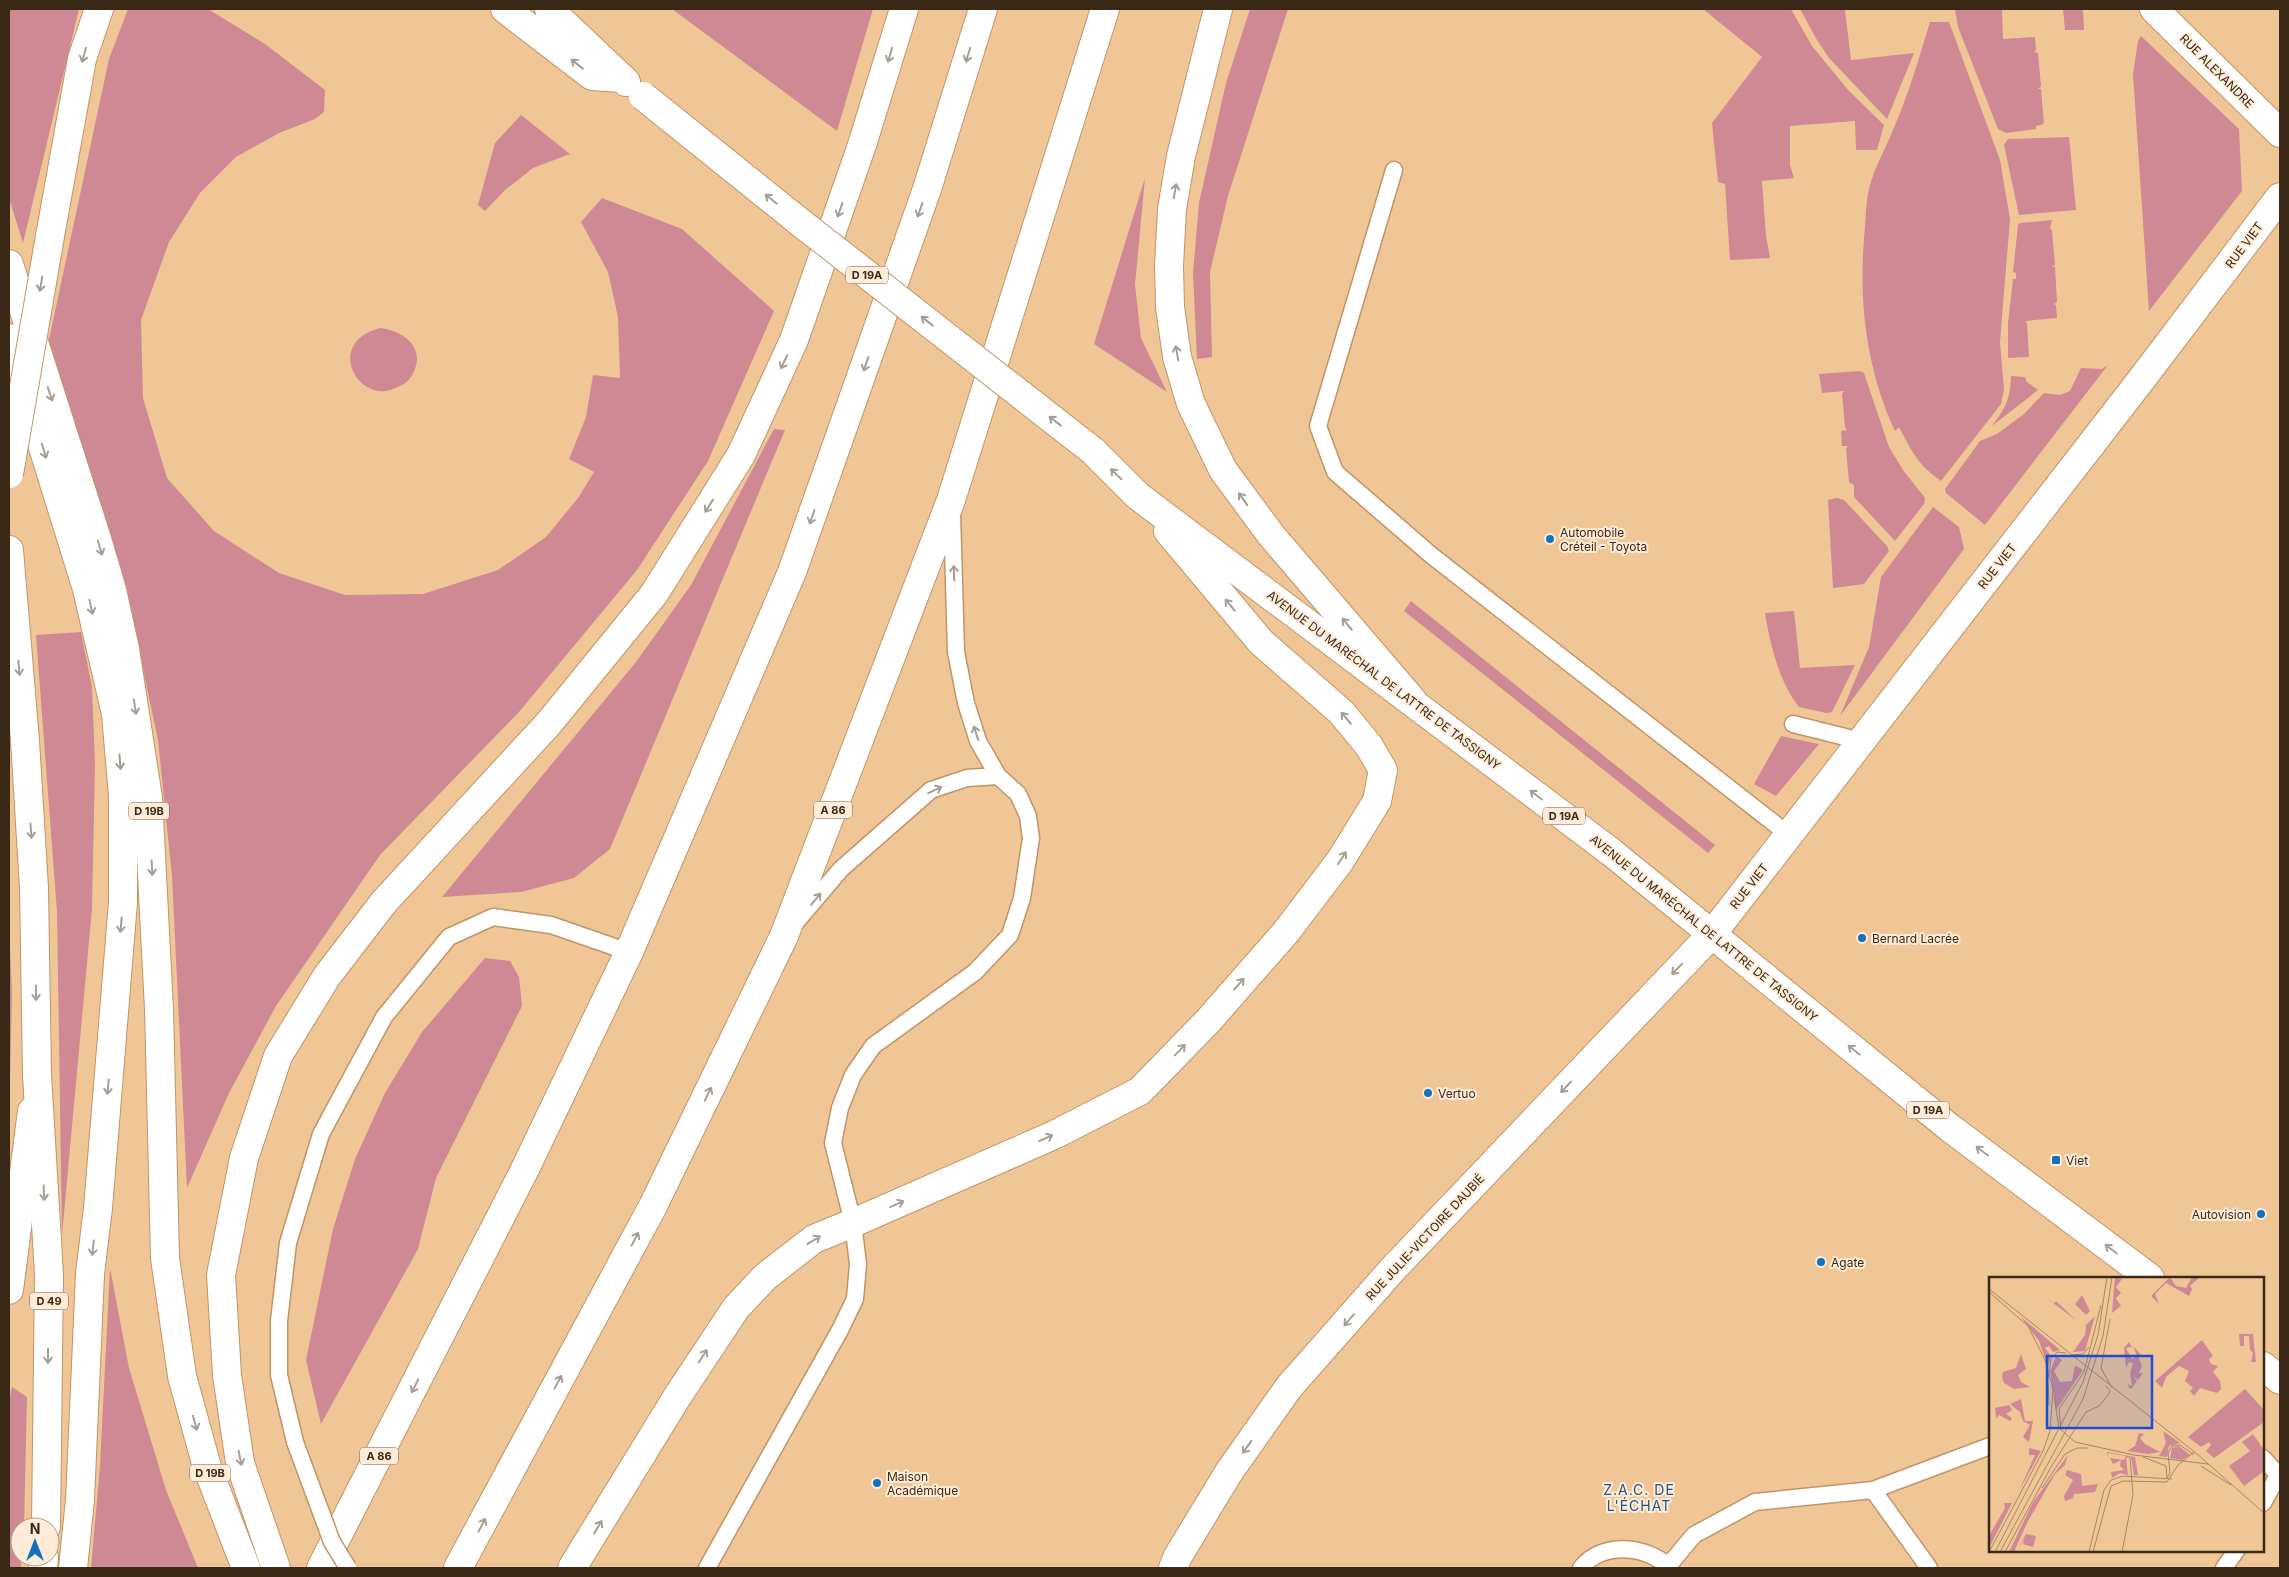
<svg xmlns="http://www.w3.org/2000/svg" width="2289" height="1577" font-family="Inter,sans-serif">
	<style>
		.green { fill: #ce8994 }
		.lines { fill: none; stroke-linecap: round; stroke-linejoin: round }
		.lane-casing { stroke: #be9567; stroke-width: 19 }
		.street-casing { stroke: #be9567; stroke-width: 30 }
		.primary-casing { stroke: #be9567; stroke-width: 30 }
		.highway-casing { stroke: #be9567; stroke-width: 30 }
		.lane { stroke: #fff; stroke-width: 16 }
		.street { stroke: #fff; stroke-width: 28 }
		.primary { stroke: #fff; stroke-width: 28 }
		.highway { stroke: #fff; stroke-width: 28 }
		.lane-bridge-casing { stroke: #be9567; stroke-width: 19; stroke-linecap: butt }
		.primary-bridge-casing { stroke: #be9567; stroke-width: 30; stroke-linecap: butt }
		.lane-bridge { stroke: #fff; stroke-width: 16 }
		.primary-bridge { stroke: #fff; stroke-width: 28 }
		.oneway { stroke: #a59e96 }
		.poi-dot { fill: #1173bf; stroke: #feecd9; stroke-width: 2 }
		.labels { text-anchor: middle; dominant-baseline: central; stroke-width: 4; stroke-linejoin: round; paint-order: stroke }
		.shield { fill: #feecd9; stroke: #736350; stroke-width: 1 }
		.shield-label { font-size: 11px; font-weight: bold; fill: #382815 }
		.street-label { font-size: 12px; fill: #382815; stroke: #feecd9 }
		.poi-label { font-size: 12px; fill: #382815; stroke: #feecd9; text-anchor: start }
		.neighbourhood-label { font-size: 14px; letter-spacing: 1px; fill: #1e5687; stroke: #feecd9 }
		.inset-road { fill: none; stroke: #a78763; stroke-width: 1 }
		.view { fill: #1d4ed8; fill-opacity: 0.15; stroke: #1d4ed8; stroke-width: 2.5 }
		.inset-edge { fill: none; stroke: #382815; stroke-width: 2.5 }
	</style>
	<rect width="100%" height="100%" fill="#f1c697"/>
	<path class="green" d="M 9,9 L 79,9 L 23,243 L 9,198 Z
		M 128,9 L 208,9 L 265,44 L 325,90 L 324,112 L 315,119 L 279,133 L 236,157 L 200,193 L 169,242 L 141,320 L 143,398 L 167,478 L 214,531 L 279,573 L 345,595 L 423,594 L 498,570 L 546,537 L 578,498 L 594,472 L 569,459 L 586,417 L 593,375 L 620,378 L 618,317 L 608,272 L 581,222 L 602,198 L 682,229 L 774,311 L 708,461 L 637,570 L 519,712 L 380,855 L 276,1006 L 229,1093 L 187,1188 L 172,876 L 158,740 L 128,598 L 47,349 L 109,59 Z
		M 672,9 L 873,9 L 837,131 Z
		M 1250,9 L 1288,9 L 1228,196 L 1210,272 L 1212,357 L 1197,359 L 1193,273 L 1199,203 L 1226,83 Z
		M 1703,9 L 1791,9 L 1812,46 L 1849,91 L 1884,125 L 1877,150 L 1856,150 L 1855,121 L 1790,126 L 1790,165 L 1794,178 L 1762,181 L 1766,236 L 1770,258 L 1730,260 L 1725,184 L 1718,182 L 1712,123 L 1762,57 Z
		M 1800,9 L 1845,10 L 1851,60 L 1914,53 L 1887,119 L 1829,58 L 1817,40 Z
		M 1955,9 L 2002,9 L 2003,39 L 2035,37 L 2036,50 L 2034,52 L 2038,53 L 2041,86 L 2038,89 L 2041,89 L 2044,123 L 2041,125 L 2036,126 L 2036,129 L 2006,133 L 1998,129 L 1958,27 Z
		M 2063,9 L 2083,9 L 2084,30 L 2065,30 Z
		M 1930,22 L 1949,22 L 2000,160 L 2010,219 L 2000,342 L 2004,390 L 2001,404 L 1941,481 C 1917,464 1912,452 1899,427 L 1895,431 C 1865,367 1858,296 1865,227 C 1866,215 1866,201 1869,189 C 1874,168 1885,150 1893,130 C 1908,96 1919,58 1930,22 Z
		M 2141,36 L 2239,129 L 2242,191 L 2149,311 L 2133,74 L 2138,41 Z
		M 521,115 L 570,154 L 533,168 L 505,190 L 485,211 L 478,205 L 495,143 Z
		M 2069,137 L 2076,210 L 2019,215 L 2004,145 L 2008,139 Z
		M 1145,178 L 1135,285 L 1141,338 L 1167,392 L 1094,344 Z
		M 2052,220 L 2050,228 L 2052,230 L 2055,265 L 2052,267 L 2055,267 L 2057,302 L 2054,304 L 2056,305 L 2057,318 L 2025,321 L 2027,323 L 2029,357 L 2008,358 L 2008,323 L 2013,279 L 2016,279 L 2016,273 L 2013,272 L 2018,225 L 2020,223 Z
		M 380,328 C 406,331 428,350 411,377 C 407,383 401,386 395,388 C 359,406 323,343 380,328 Z
		M 2108,365 L 1985,525 L 1946,493 L 1945,489 L 1980,441 L 1997,434 L 2024,414 L 2044,393 L 2060,395 L 2070,391 L 2081,368 L 2102,369 Z
		M 1860,371 L 1864,373 L 1889,447 L 1903,470 L 1925,498 L 1924,504 L 1895,541 L 1854,497 L 1854,485 L 1849,482 L 1846,449 L 1848,446 L 1842,446 L 1841,431 L 1847,430 L 1845,427 L 1842,394 L 1844,391 L 1822,393 L 1819,374 Z
		M 2011,376 L 2025,377 L 2027,382 L 2038,390 L 1992,426 C 2006,407 2010,400 2011,376 Z
		M 774,429 L 785,430 L 610,849 L 574,878 L 521,892 L 442,897 L 636,662 L 691,585 Z
		M 1837,498 L 1844,500 L 1887,546 L 1889,551 L 1864,584 L 1833,588 L 1828,500 Z
		M 1933,507 L 1959,527 L 1964,549 L 1840,716 L 1869,647 L 1881,577 Z
		M 1411,601 L 1715,845 L 1708,853 L 1404,611 Z
		M 1794,611 L 1800,668 L 1855,665 L 1832,712 L 1826,713 L 1799,707 C 1779,682 1770,644 1765,613 Z
		M 81,632 L 92,687 L 95,763 L 92,909 L 62,1235 L 57,912 L 36,635 Z
		M 1781,736 L 1819,744 L 1776,796 L 1754,784 Z
		M 9,920 L 12,993 L 9,1130 Z
		M 485,958 L 510,961 L 519,977 L 522,1006 L 436,1178 L 418,1249 L 321,1424 L 306,1360 L 333,1229 L 355,1159 L 385,1093 L 422,1032 Z
		M 110,1268 L 129,1368 L 166,1490 L 198,1568 L 91,1568 L 100,1466 Z
		M 12,1387 L 27,1397 L 24,1527 L 20,1527 L 21,1568 L 9,1568 L 9,1402 Z"/>
	<g class="lines">
		<defs>
			<path id="lane" d="M 1394,170 L 1318,426 L 1335,472 L 1431,555 L 1789,835
				M 1793,724 L 1861,741
				M 796,922 L 841,869 L 931,790 L 967,778 L 998,776
				M 295,1442 L 279,1375 L 279,1321 L 288,1243 L 321,1134 L 384,1017 L 449,937 L 493,917 L 551,925 L 629,952
				M 2263,1458 L 2280,1477
				M 1873,1490 L 1929,1568
				M 2263,1503 L 2278,1475
				M 1668,1566 L 1694,1535 L 1755,1502 L 1873,1490 L 1990,1446
				M 707,1568 L 840,1330 L 855,1299 L 858,1264 L 853,1223 L 833,1143 L 840,1108 L 853,1075 L 873,1046 L 975,972 L 1010,935 L 1022,898 L 1031,838 L 1028,816 L 1018,794 L 998,776 L 978,741 L 966,703 L 956,652 L 952,513
				M 1581,1568 C 1602,1541 1647,1545 1670,1568
				M 2224,1568 L 2236,1551"/>
			<path id="street" d="M 2154,9 L 2280,133
				M 9,1290 L 32,1111
				M 1173,1568 L 1178,1556 L 1229,1472 L 1289,1387 L 1392,1270 L 1712,934 L 2141,380 L 2280,197"/>
			<path id="primary" d="M 505,9 L 592,76 L 621,78
				M 549,9 L 626,82
				M 50,236 L 82,59 L 99,9
				M 9,264 L 97,539 L 112,590 L 125,649 L 148,798 L 159,1009 L 165,1258 L 182,1376 L 207,1467 L 246,1568
				M 1093,451 L 1138,496 L 1611,852 L 1950,1128 L 2150,1278
				M 9,550 L 25,741 L 34,888 L 37,1075
				M 853,1223 L 1054,1135 L 1140,1091 L 1208,1021 L 1286,932 L 1340,861 L 1377,801 L 1383,770 L 1369,746 L 1341,712 L 1261,642 L 1168,531
				M 2263,1366 L 2280,1380"/>
			<path id="highway" d="M 1218,9 L 1181,156 L 1172,209 L 1169,266 L 1170,307 L 1177,357 L 1191,404 L 1223,470 L 1271,535 L 1413,701
				M 9,338 L 87,589 L 116,714 L 123,796 L 123,902 L 98,1208 L 90,1274 L 80,1500 L 73,1568
				M 37,1075 L 49,1274 L 46,1527
				M 43,1568 L 44,1557
				M 276,1568 L 240,1463 L 227,1375 L 221,1275 L 244,1158 L 278,1056 L 327,976 L 384,902 L 549,723 L 654,594 L 741,455 L 794,340 L 862,145 L 904,9
				M 321,1568 L 524,1171 L 629,952 L 792,572 L 927,189 L 983,9
				M 458,1568 L 653,1206 L 784,936 L 951,500 L 1105,9
				M 572,1568 L 677,1397 L 736,1308 L 765,1277 L 814,1239 L 853,1223"/>
		</defs>
		<use href="#lane" class="lane-casing"/>
		<use href="#street" class="street-casing"/>
		<use href="#primary" class="primary-casing"/>
		<use href="#highway" class="highway-casing"/>
		<use href="#lane" class="lane"/>
		<use href="#street" class="street"/>
		<use href="#primary" class="primary"/>
		<use href="#highway" class="highway"/>
		<defs>
			<path id="lane-bridge" d="M 295,1442 L 332,1542 L 348,1568"/>
			<path id="primary-bridge" d="M 643,96 L 801,223 L 1093,451
				M 9,474 L 50,236"/>
		</defs>
		<use href="#lane-bridge" class="lane-bridge-casing"/>
		<use href="#primary-bridge" class="primary-bridge-casing"/>
		<use href="#lane-bridge" class="lane-bridge"/>
		<use href="#primary-bridge" class="primary-bridge"/>
	</g>
	<defs><path id="oneway-shaft" d="M-6 0H5M1.5-3L5.5 0L1.5 3" fill="none" stroke-width="1.6" stroke-linecap="round" stroke-linejoin="round" transform="scale(1.25)"/></defs>
	<g class="oneway">
		<use href="#oneway-shaft" transform="translate(84 55) rotate(106)"/>
		<use href="#oneway-shaft" transform="translate(890 55) rotate(107)"/>
		<use href="#oneway-shaft" transform="translate(968 55) rotate(107)"/>
		<use href="#oneway-shaft" transform="translate(577 64) rotate(-142)"/>
		<use href="#oneway-shaft" transform="translate(1175 191) rotate(-80)"/>
		<use href="#oneway-shaft" transform="translate(771 199) rotate(-141)"/>
		<use href="#oneway-shaft" transform="translate(840 210) rotate(109)"/>
		<use href="#oneway-shaft" transform="translate(920 210) rotate(109)"/>
		<use href="#oneway-shaft" transform="translate(41 284) rotate(100)"/>
		<use href="#oneway-shaft" transform="translate(927 321) rotate(-142)"/>
		<use href="#oneway-shaft" transform="translate(1177 353) rotate(-100)"/>
		<use href="#oneway-shaft" transform="translate(784 362) rotate(115)"/>
		<use href="#oneway-shaft" transform="translate(866 364) rotate(109)"/>
		<use href="#oneway-shaft" transform="translate(50 394) rotate(72)"/>
		<use href="#oneway-shaft" transform="translate(1055 421) rotate(-142)"/>
		<use href="#oneway-shaft" transform="translate(44 451) rotate(73)"/>
		<use href="#oneway-shaft" transform="translate(1116 474) rotate(-136)"/>
		<use href="#oneway-shaft" transform="translate(1243 499) rotate(-125)"/>
		<use href="#oneway-shaft" transform="translate(709 506) rotate(122)"/>
		<use href="#oneway-shaft" transform="translate(812 517) rotate(109)"/>
		<use href="#oneway-shaft" transform="translate(100 548) rotate(73)"/>
		<use href="#oneway-shaft" transform="translate(954 573) rotate(-92)"/>
		<use href="#oneway-shaft" transform="translate(1230 605) rotate(-130)"/>
		<use href="#oneway-shaft" transform="translate(91 607) rotate(78)"/>
		<use href="#oneway-shaft" transform="translate(1347 624) rotate(-130)"/>
		<use href="#oneway-shaft" transform="translate(19 668) rotate(85)"/>
		<use href="#oneway-shaft" transform="translate(135 707) rotate(81)"/>
		<use href="#oneway-shaft" transform="translate(1346 718) rotate(-130)"/>
		<use href="#oneway-shaft" transform="translate(976 733) rotate(-108)"/>
		<use href="#oneway-shaft" transform="translate(120 762) rotate(86)"/>
		<use href="#oneway-shaft" transform="translate(935 790) rotate(-25)"/>
		<use href="#oneway-shaft" transform="translate(1536 795) rotate(-143)"/>
		<use href="#oneway-shaft" transform="translate(31 831) rotate(86)"/>
		<use href="#oneway-shaft" transform="translate(1342 858) rotate(-57)"/>
		<use href="#oneway-shaft" transform="translate(152 868) rotate(87)"/>
		<use href="#oneway-shaft" transform="translate(816 899) rotate(-50)"/>
		<use href="#oneway-shaft" transform="translate(121 925) rotate(95)"/>
		<use href="#oneway-shaft" transform="translate(1677 969) rotate(134)"/>
		<use href="#oneway-shaft" transform="translate(1239 984) rotate(-49)"/>
		<use href="#oneway-shaft" transform="translate(36 993) rotate(89)"/>
		<use href="#oneway-shaft" transform="translate(1180 1050) rotate(-46)"/>
		<use href="#oneway-shaft" transform="translate(1854 1050) rotate(-141)"/>
		<use href="#oneway-shaft" transform="translate(108 1087) rotate(95)"/>
		<use href="#oneway-shaft" transform="translate(1566 1087) rotate(133)"/>
		<use href="#oneway-shaft" transform="translate(708 1094) rotate(-64)"/>
		<use href="#oneway-shaft" transform="translate(1046 1138) rotate(-24)"/>
		<use href="#oneway-shaft" transform="translate(1982 1151) rotate(-143)"/>
		<use href="#oneway-shaft" transform="translate(44 1193) rotate(87)"/>
		<use href="#oneway-shaft" transform="translate(897 1204) rotate(-24)"/>
		<use href="#oneway-shaft" transform="translate(635 1239) rotate(-62)"/>
		<use href="#oneway-shaft" transform="translate(814 1240) rotate(-31)"/>
		<use href="#oneway-shaft" transform="translate(93 1248) rotate(97)"/>
		<use href="#oneway-shaft" transform="translate(2111 1249) rotate(-143)"/>
		<use href="#oneway-shaft" transform="translate(1349 1320) rotate(131)"/>
		<use href="#oneway-shaft" transform="translate(48 1356) rotate(90)"/>
		<use href="#oneway-shaft" transform="translate(703 1356) rotate(-57)"/>
		<use href="#oneway-shaft" transform="translate(558 1382) rotate(-62)"/>
		<use href="#oneway-shaft" transform="translate(415 1386) rotate(117)"/>
		<use href="#oneway-shaft" transform="translate(195 1423) rotate(74)"/>
		<use href="#oneway-shaft" transform="translate(1247 1447) rotate(125)"/>
		<use href="#oneway-shaft" transform="translate(240 1458) rotate(79)"/>
		<use href="#oneway-shaft" transform="translate(482 1525) rotate(-62)"/>
		<use href="#oneway-shaft" transform="translate(598 1527) rotate(-59)"/>
	</g>
	<g class="poi-dot">
		<circle cx="1550" cy="539" r="5"/>
		<circle cx="1862" cy="938" r="5"/>
		<circle cx="1428" cy="1093" r="5"/>
		<rect x="2051" y="1155" width="10" height="10" rx="2.5"/>
		<circle cx="2261" cy="1214" r="5"/>
		<circle cx="1821" cy="1262" r="5"/>
		<circle cx="877" cy="1483" r="5"/>
	</g>
	<g class="labels">
		<g class="shield">
			<rect x="846" y="266.5" width="42" height="17" rx="4"/>
			<rect x="814" y="801.5" width="38" height="17" rx="4"/>
			<rect x="129" y="802.5" width="40" height="17" rx="4"/>
			<rect x="1543" y="807.5" width="42" height="17" rx="4"/>
			<rect x="1907" y="1101.5" width="42" height="17" rx="4"/>
			<rect x="30" y="1292.5" width="38" height="17" rx="4"/>
			<rect x="360" y="1447.5" width="38" height="17" rx="4"/>
			<rect x="190" y="1464.5" width="40" height="17" rx="4"/>
		</g>
		<g class="shield-label">
			<text x="867" y="275">D 19A</text>
			<text x="833" y="810">A 86</text>
			<text x="149" y="811">D 19B</text>
			<text x="1564" y="816">D 19A</text>
			<text x="1928" y="1110">D 19A</text>
			<text x="49" y="1301">D 49</text>
			<text x="379" y="1456">A 86</text>
			<text x="210" y="1473">D 19B</text>
		</g>
		<g class="street-label">
			<text transform="translate(2217 71) rotate(45)">RUE ALEXANDRE</text>
			<text transform="translate(2244 245) rotate(-53)">RUE VIET</text>
			<text transform="translate(1997 566) rotate(-52)">RUE VIET</text>
			<text transform="translate(1384 680) rotate(37)">AVENUE DU MARÉCHAL DE LATTRE DE TASSIGNY</text>
			<text transform="translate(1749 886) rotate(-52)">RUE VIET</text>
			<text transform="translate(1704 928) rotate(39)">AVENUE DU MARÉCHAL DE LATTRE DE TASSIGNY</text>
			<text transform="translate(1425 1237) rotate(-47)">RUE JULIE-VICTOIRE DAUBIÉ</text>
		</g>
		<g class="poi-label">
			<text x="1560" y="532">Automobile<tspan x="1560" dy="14">Créteil - Toyota</tspan></text>
			<text x="1872" y="938">Bernard Lacrée</text>
			<text x="1438" y="1093">Vertuo</text>
			<text x="2066" y="1160">Viet</text>
			<text x="2251" y="1214" text-anchor="end">Autovision</text>
			<text x="1831" y="1262">Agate</text>
			<text x="887" y="1476">Maison<tspan x="887" dy="14">Académique</tspan></text>
		</g>
		<g class="neighbourhood-label">
			<text x="1639" y="1489">Z.A.C. DE<tspan x="1639" dy="16">L'ÉCHAT</tspan></text>
		</g>
	</g>
	<g transform="translate(1989 1277)">
		<rect width="275" height="275" fill="#f1c697"/>
		<path d="M 126,0 L 133,2 L 127,10 L 132,16 L 127,21 L 132,29 L 123,36 ZM 181,0 L 187,9 L 197,11 L 203,0 L 211,0 L 201,9 L 203,12 L 200,19 L 177,6 L 166,17 L 170,27 L 162,19 ZM 93,18 L 101,34 L 97,38 L 86,27 ZM 56,20 L 65,26 L 67,24 L 87,43 ZM 106,39 L 96,74 L 84,75 L 96,58 L 97,48 ZM 32,40 L 71,73 L 64,75 L 60,69 L 56,71 L 62,79 L 59,90 L 50,64 ZM 250,57 L 264,57 L 267,85 L 262,85 L 264,76 L 261,73 L 260,59 L 255,59 L 255,69 L 251,69 ZM 213,63 L 224,79 L 220,82 L 222,87 L 229,89 L 224,95 L 231,104 L 232,112 L 228,116 L 211,111 L 205,119 L 201,114 L 204,111 L 196,104 L 200,94 L 190,89 L 177,100 L 173,111 L 166,104 ZM 140,65 L 143,70 L 137,71 L 143,82 L 148,79 L 144,69 L 153,79 L 149,79 L 153,89 L 150,96 L 154,96 L 149,103 L 144,99 L 148,104 L 142,112 L 140,111 L 139,107 L 143,109 L 141,96 L 144,86 L 140,85 L 137,91 L 135,71 ZM 32,77 L 37,92 L 29,98 L 32,105 L 41,110 L 25,112 L 15,106 L 13,100 L 14,95 L 27,91 ZM 67,79 L 73,83 L 65,94 L 71,105 L 83,104 L 86,88 L 94,93 L 67,133 L 61,95 ZM 256,112 L 275,133 L 275,145 L 225,181 L 217,174 L 222,168 L 220,165 L 212,170 L 199,160 ZM 32,122 L 36,144 L 44,144 L 40,165 L 34,160 L 41,148 L 34,144 L 31,135 L 21,127 ZM 20,128 L 23,133 L 17,137 L 23,141 L 21,144 L 10,138 L 7,142 L 6,131 ZM 174,154 L 191,166 L 180,169 L 178,180 L 170,179 L 177,166 ZM 150,156 L 155,157 L 151,161 L 156,167 L 171,175 L 159,177 L 138,174 L 146,169 ZM 264,157 L 275,173 L 275,194 L 255,209 L 240,189 L 261,174 L 253,165 ZM 190,169 L 201,178 L 193,183 L 181,181 L 183,171 ZM 40,171 L 52,174 L 30,214 L 46,178 L 40,178 ZM 118,175 L 146,180 L 149,198 L 145,198 L 142,180 L 137,181 L 139,198 L 131,196 L 123,201 L 122,195 L 135,193 L 131,189 L 132,183 L 124,187 L 121,181 L 135,183 L 137,179 L 119,176 L 118,180 ZM 79,178 L 76,188 L 66,197 L 38,246 L 25,275 L 20,275 L 44,225 ZM 78,193 L 92,197 L 93,209 L 109,207 L 106,215 L 85,217 L 84,221 L 76,224 L 75,219 L 84,203 L 76,198 ZM 15,226 L 23,226 L 0,271 L 0,259 L 16,231 ZM 37,257 L 47,259 L 44,270 L 34,267 L 35,262 L 27,275 Z" fill="#ce8994"/>
		<path class="inset-road" d="M 0,12 L 208,177 L 275,236M 0,15 L 39,49 L 57,85M 121,42 L 112,91 L 123,111M 82,78 L 94,77 L 100,70M 65,119 L 70,151 L 86,165 L 145,178 L 219,187M 60,128 L 59,102 L 62,82 L 68,75 L 77,76M 97,135 L 110,129 L 119,118 L 121,114 L 117,109M 72,153 L 70,132 L 95,95 L 112,28M 154,180 L 177,189 L 178,201M 212,189 L 242,208M 178,201 L 181,196 L 179,176 L 183,169 L 191,168 L 205,178M 53,211 L 76,177 L 88,171 L 99,171M 0,275 L 54,174 L 61,154 L 64,112 L 56,83M 6,275 L 94,105 L 109,58 L 118,0M 11,275 L 94,122 L 114,59 L 123,0M 16,275 L 62,190 L 97,135M 100,275 L 115,213 L 122,203 L 134,199 L 183,202M 104,275 L 122,209 L 134,204 L 178,205 L 189,188 L 205,175M 133,275 L 144,218 L 141,180"/>
		<path class="view" d="M 58,79 L 163,79 L 163,151 L 58,151 Z"/>
		<rect width="275" height="275" class="inset-edge"/>
	</g>
	<rect width="2289" height="1577" fill="none" stroke="#382815" stroke-width="20"/>
	<g transform="translate(35 1542)"><circle r="24" fill="#feecd9" stroke="#af9e8b"/>
	<path d="M0-4L9 19L0 12L-9 19Z" fill="#1173bf"/>
	<text y="-8" font-size="14" font-weight="bold" text-anchor="middle" fill="#382815">N</text>
	</g>
</svg>
